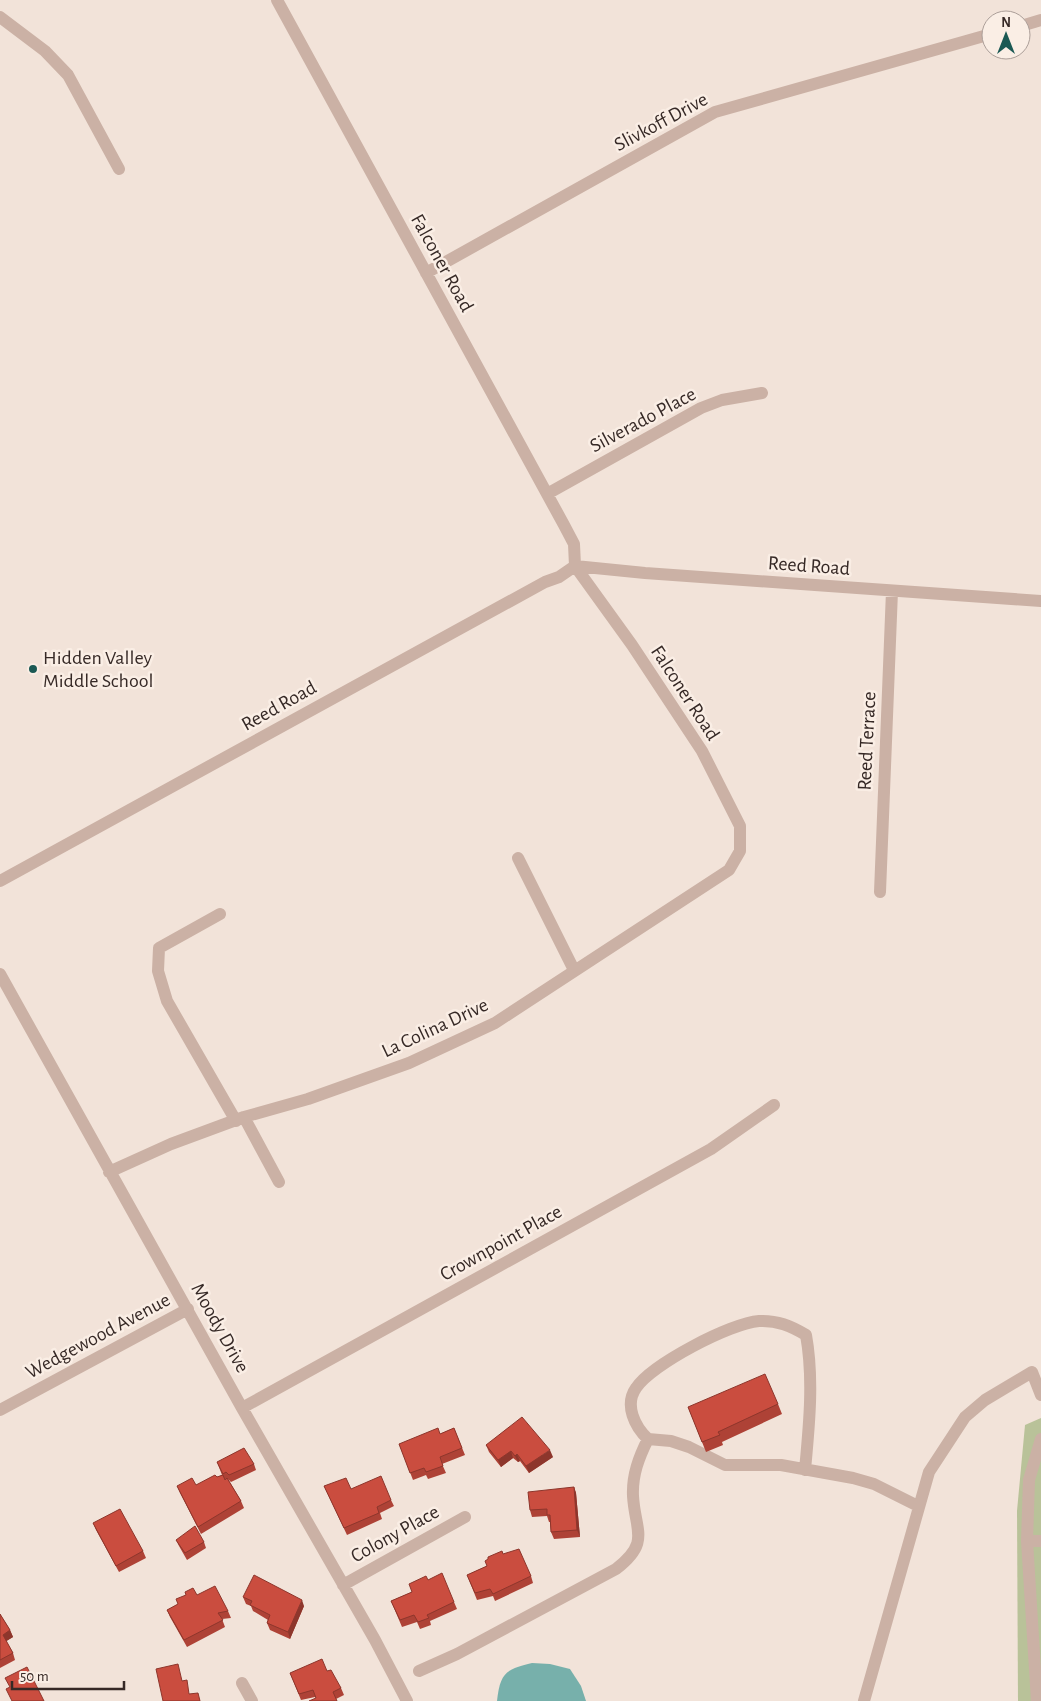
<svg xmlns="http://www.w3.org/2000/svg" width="1041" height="1701" font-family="'Alegreya Sans',sans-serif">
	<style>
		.green { fill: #b9c299 }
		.water { fill: #77b0ab }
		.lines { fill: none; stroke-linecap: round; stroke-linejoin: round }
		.minor { stroke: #cbb1a5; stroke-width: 12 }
		.wall { fill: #ae4236 }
		.shaded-wall { fill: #8d362c }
		.building { fill: #ca4d3f; stroke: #8d362c }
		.poi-dot { fill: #1b5954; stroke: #faeee5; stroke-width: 2 }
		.labels { text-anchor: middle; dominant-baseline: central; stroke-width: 5; stroke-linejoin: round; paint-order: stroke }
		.street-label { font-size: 20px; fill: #362926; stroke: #faeee5 }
		.poi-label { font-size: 20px; fill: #362926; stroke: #faeee5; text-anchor: start }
	</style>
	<rect width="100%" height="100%" fill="#f2e3d9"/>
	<path class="green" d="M 1041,1418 L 1041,1701 L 1018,1701 L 1017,1511 L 1025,1425 Z"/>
	<path class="water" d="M 532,1663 L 550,1664 L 570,1669 L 581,1686 L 586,1701 L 497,1701 C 500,1673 506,1669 532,1663 Z"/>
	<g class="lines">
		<path class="minor" d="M 0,17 L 45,51 L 68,75 L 119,169
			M 1021,26 L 1041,20
			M 426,273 L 715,112 L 991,34
			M 547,494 L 701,408 L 722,400 L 762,393
			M 575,566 L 645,573 L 1041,601
			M 518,858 L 574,970
			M 0,881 L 545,582 L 559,577 L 575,566 L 574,544 L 564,525 L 277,0
			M 880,892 L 892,591
			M 220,914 L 159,948 L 158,971 L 167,1001 L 236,1121
			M 0,974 L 242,1408 L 375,1640 L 407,1701
			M 244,1117 L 279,1182
			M 109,1172 L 171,1144 L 244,1117 L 308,1099 L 409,1063 L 495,1023 L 729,870 L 740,851 L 740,826 L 702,751 L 632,645 L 575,566
			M 242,1408 L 711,1149 L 774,1105
			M 0,1410 L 188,1309
			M 648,1439 C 635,1427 624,1405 636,1388 C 652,1364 731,1323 759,1321 C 777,1320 791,1326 806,1335 C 814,1379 809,1427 805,1470
			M 1027,1541 L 1041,1541
			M 343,1585 L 465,1517
			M 419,1671 L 457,1654 L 616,1569 C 651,1542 635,1531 633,1496 C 632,1475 639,1457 648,1439 L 671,1441 L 689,1447 L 725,1465 L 781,1465 L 853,1478 L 874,1484 L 918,1506
			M 242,1683 L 252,1701
			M 864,1701 L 929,1472 L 965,1417 L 985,1400 L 1032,1372 L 1041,1395
			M 1037,1701 L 1027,1541 L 1029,1480 L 1041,1439"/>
	</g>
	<path class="wall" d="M 778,1404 L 782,1414 L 722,1442 L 723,1445 L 706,1452 L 688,1407 Z
		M 454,1428 L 465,1455 L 442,1464 L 446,1473 L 428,1479 L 426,1475 L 413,1480 L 399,1444 L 440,1434 Z
		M 486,1445 L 553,1457 L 529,1473 L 520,1461 L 518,1462 L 513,1458 L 501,1467 L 489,1452 Z
		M 217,1462 L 254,1464 L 256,1470 L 231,1482 L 228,1479 L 241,1501 L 244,1508 L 201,1534 L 180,1493 L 177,1486 L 196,1485 L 222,1475 Z
		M 324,1486 L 351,1489 L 391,1500 L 394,1506 L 380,1513 L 382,1519 L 347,1535 Z
		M 574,1487 L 576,1493 L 580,1537 L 554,1539 L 551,1532 L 550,1522 L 549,1522 L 547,1516 L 532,1517 L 530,1510 Z
		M 93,1523 L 143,1551 L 146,1558 L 119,1572 L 96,1530 Z
		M 176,1540 L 204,1542 L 206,1548 L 187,1560 L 179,1546 Z
		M 503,1554 L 531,1576 L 533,1583 L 495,1601 L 493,1596 L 477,1600 L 467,1575 L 487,1566 Z
		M 428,1580 L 454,1602 L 457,1609 L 430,1621 L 431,1625 L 420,1629 L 417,1622 L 402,1627 L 391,1601 L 412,1592 Z
		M 197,1595 L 228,1611 L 231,1618 L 222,1619 L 225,1627 L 187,1647 L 170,1617 L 167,1610 Z
		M 243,1597 L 304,1606 L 290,1639 L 270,1630 L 267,1623 L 268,1620 L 253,1611 L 251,1606 L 246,1604 Z
		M 0,1614 L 10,1630 L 13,1637 L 6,1641 L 13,1653 L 15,1660 L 0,1668 Z
		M 327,1671 L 341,1688 L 344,1695 L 336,1699 L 316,1698 L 315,1697 L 301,1700 L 290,1673 Z"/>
	<path class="shaded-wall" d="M 550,1450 L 553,1457 L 529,1473 L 526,1466 Z
		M 511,1451 L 513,1458 L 501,1467 L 498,1460 Z
		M 517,1454 L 520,1461 L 518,1462 L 515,1456 Z
		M 574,1487 L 576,1493 L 580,1537 L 577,1530 Z
		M 302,1600 L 304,1606 L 290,1639 L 288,1632 Z
		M 10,1630 L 13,1637 L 5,1642 L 3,1635 Z"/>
	<path class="building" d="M 765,1374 L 778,1404 L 718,1432 L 720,1435 L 702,1442 L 688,1407 Z
		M 522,1417 L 550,1450 L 526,1466 L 517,1454 L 515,1456 L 511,1451 L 498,1460 L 486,1445 Z
		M 438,1428 L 440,1434 L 454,1428 L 462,1448 L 440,1457 L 443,1466 L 426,1472 L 424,1468 L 410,1473 L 399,1444 Z
		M 244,1448 L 254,1464 L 229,1475 L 226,1472 L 223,1474 L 217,1462 Z
		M 215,1475 L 217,1477 L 223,1475 L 225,1480 L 227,1478 L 241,1501 L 198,1527 L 177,1486 L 192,1478 L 196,1485 Z
		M 381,1476 L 391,1500 L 377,1507 L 379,1513 L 344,1528 L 324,1486 L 346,1478 L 351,1489 Z
		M 574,1487 L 577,1530 L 551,1532 L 550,1515 L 547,1515 L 547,1509 L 530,1510 L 528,1492 Z
		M 120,1509 L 143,1551 L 116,1566 L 93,1523 Z
		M 195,1526 L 204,1542 L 185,1553 L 176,1540 Z
		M 519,1549 L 531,1576 L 493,1594 L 490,1589 L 475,1593 L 467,1575 L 487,1566 L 485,1561 L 488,1559 L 488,1557 L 502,1551 L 503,1554 Z
		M 442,1573 L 454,1602 L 427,1615 L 429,1618 L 418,1622 L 414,1615 L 400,1620 L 391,1601 L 412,1592 L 409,1584 L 426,1576 L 428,1580 Z
		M 254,1575 L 302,1600 L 288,1632 L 267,1623 L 270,1615 L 250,1605 L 252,1601 L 243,1597 Z
		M 215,1586 L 228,1611 L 218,1613 L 223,1620 L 184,1640 L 167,1610 L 178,1604 L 176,1599 L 186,1595 L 185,1592 L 193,1588 L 197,1595 Z
		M 0,1614 L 10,1630 L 3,1635 L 13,1653 L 0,1660 Z
		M 322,1659 L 327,1671 L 331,1670 L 341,1688 L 333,1692 L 337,1701 L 309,1701 L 316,1698 L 313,1690 L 299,1694 L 290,1673 Z
		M 178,1664 L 182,1681 L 187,1680 L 189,1694 L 198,1693 L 200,1701 L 163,1701 L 156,1669 Z
		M 27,1667 L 44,1701 L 12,1701 L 6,1689 L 10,1687 L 5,1678 Z"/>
	<circle class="poi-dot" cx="33" cy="669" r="5"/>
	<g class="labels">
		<g class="street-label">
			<text transform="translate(661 122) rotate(-28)">Slivkoff Drive</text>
			<text transform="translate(442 263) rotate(61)">Falconer Road</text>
			<text transform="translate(643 420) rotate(-28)">Silverado Place</text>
			<text transform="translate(809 566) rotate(4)">Reed Road</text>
			<text transform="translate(685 693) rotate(57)">Falconer Road</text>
			<text transform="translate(279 706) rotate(-29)">Reed Road</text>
			<text transform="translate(867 741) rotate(-87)">Reed Terrace</text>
			<text transform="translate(435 1028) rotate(-25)">La Colina Drive</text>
			<text transform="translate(501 1243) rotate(-29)">Crownpoint Place</text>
			<text transform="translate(220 1328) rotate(61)">Moody Drive</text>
			<text transform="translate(98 1336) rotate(-28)">Wedgewood Avenue</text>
			<text transform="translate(395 1534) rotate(-29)">Colony Place</text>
		</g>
		<g class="poi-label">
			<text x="43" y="658">Hidden Valley<tspan x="43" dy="23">Middle School</tspan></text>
		</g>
	</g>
	<g transform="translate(1006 35)"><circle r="24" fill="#faeee5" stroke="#ac9f99"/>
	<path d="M0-4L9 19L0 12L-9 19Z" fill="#1b5954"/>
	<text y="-8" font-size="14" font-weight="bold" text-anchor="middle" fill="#362926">N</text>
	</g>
	<path d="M12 1681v8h112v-8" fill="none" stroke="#362926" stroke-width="2.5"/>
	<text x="20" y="1681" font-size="15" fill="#362926" stroke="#faeee5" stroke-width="4" paint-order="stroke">50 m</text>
</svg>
